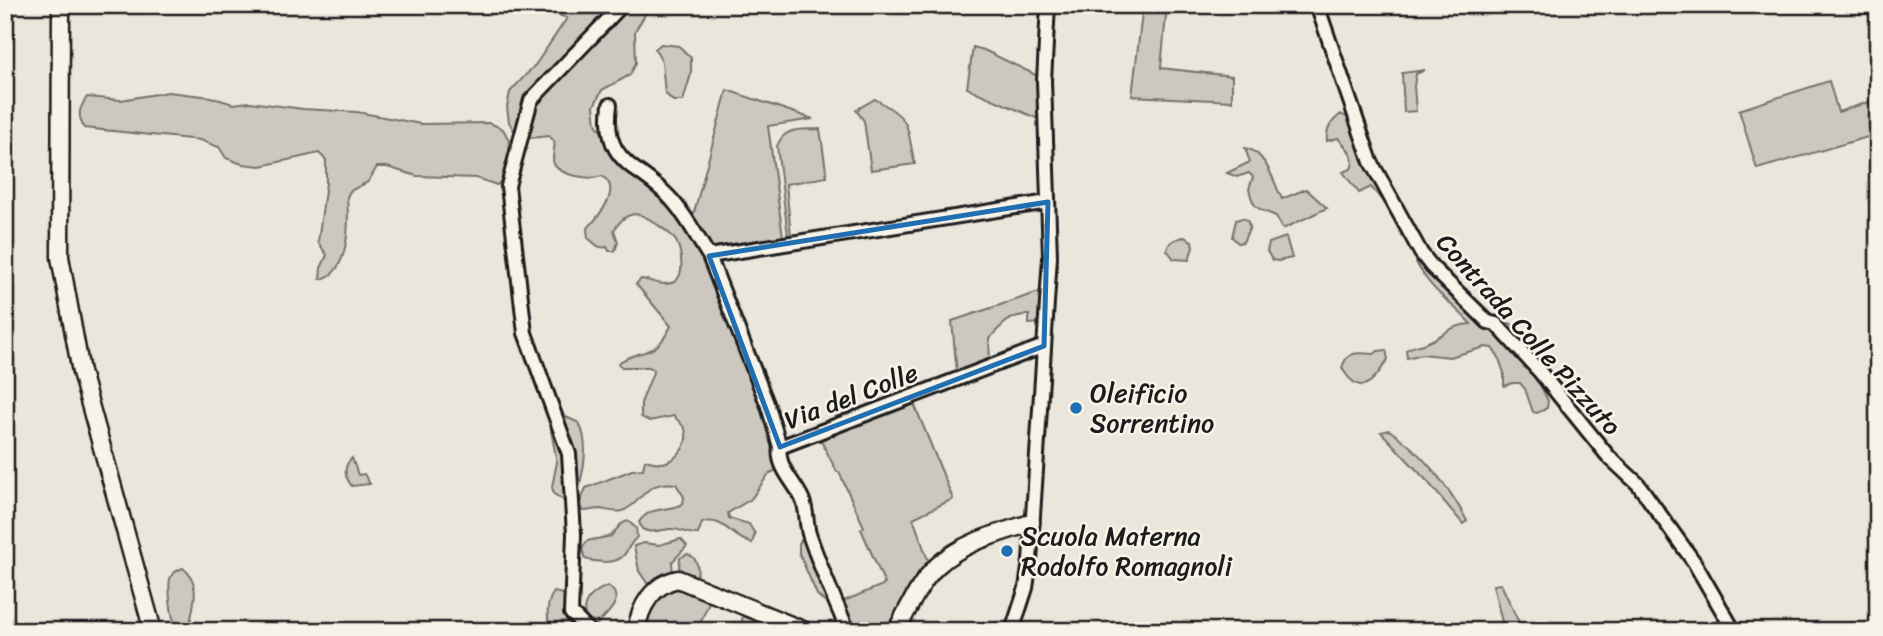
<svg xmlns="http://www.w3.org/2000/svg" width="1883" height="636" font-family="Sriracha,sans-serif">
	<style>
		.green { fill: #ccc8c0; stroke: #74726e; stroke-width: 2 }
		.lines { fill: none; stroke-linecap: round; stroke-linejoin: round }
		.minor-casing { stroke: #1c1c1c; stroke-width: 18 }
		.tertiary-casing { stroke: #1c1c1c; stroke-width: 21 }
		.minor { stroke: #f7f3e8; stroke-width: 12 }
		.tertiary { stroke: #f7f3e8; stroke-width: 16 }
		.marked { fill: none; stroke: #1f6fb2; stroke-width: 5; stroke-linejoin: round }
		.poi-dot { fill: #1f6fb2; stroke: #f7f3e8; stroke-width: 2.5 }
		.labels { text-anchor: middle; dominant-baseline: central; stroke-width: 5; stroke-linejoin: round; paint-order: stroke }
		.street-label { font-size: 26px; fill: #1c1c1c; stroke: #f7f3e8 }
		.poi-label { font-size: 26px; fill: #1c1c1c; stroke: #f7f3e8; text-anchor: start }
	</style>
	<rect width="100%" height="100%" fill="#eae6dc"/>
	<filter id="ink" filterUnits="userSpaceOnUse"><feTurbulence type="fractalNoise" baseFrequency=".0143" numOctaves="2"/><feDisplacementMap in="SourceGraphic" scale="14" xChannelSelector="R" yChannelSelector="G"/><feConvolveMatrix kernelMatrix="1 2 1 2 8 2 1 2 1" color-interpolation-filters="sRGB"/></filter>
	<g filter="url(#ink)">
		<path class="green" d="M 531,5 L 651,5 L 635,31 L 636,63 L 630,75 L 602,90 L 594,106 L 596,124 L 612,147 L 692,220 L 727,90 L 813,119 L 768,126 L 783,237 L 708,248 L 749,362 L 782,466 L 768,475 L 751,499 L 728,513 L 729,518 L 749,524 L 755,534 L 752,543 C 732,539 723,515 702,523 L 698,534 C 687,535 680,528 670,529 C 659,530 652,534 642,529 L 639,522 C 651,505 667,512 683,504 L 684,497 L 676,484 C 644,479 642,505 622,511 C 615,513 607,510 600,509 C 594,509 589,511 583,511 L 579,505 L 586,488 L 632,470 L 643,469 L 645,460 C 650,461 657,463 662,463 C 677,461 690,444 685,429 C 683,425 677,420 674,416 L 649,421 L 641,417 L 641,403 L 654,370 L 649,367 L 621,367 L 618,363 C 643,347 655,359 671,326 L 636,284 L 641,279 C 651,280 663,287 674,282 C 686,276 681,250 676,241 C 671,233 662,228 655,223 C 637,210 626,211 614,230 L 618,242 L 615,251 L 609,251 L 607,247 C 597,249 595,243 588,238 L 587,229 C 599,216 623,189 602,176 C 591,180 560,176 554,164 C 551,157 556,149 554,141 L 549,136 L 530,138 L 516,134 L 509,122 L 507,107 L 510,92 L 536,64 L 567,18 Z
			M 1143,5 L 1167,5 L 1161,68 L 1232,76 L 1232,101 L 1132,96 Z
			M 661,44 L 679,46 L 691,58 L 691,74 L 683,101 L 673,101 L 665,93 L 662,62 L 655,49 Z
			M 973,47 L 984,50 L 1042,78 L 1043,121 L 967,88 Z
			M 1425,70 L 1416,74 L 1414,86 L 1416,111 L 1404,112 L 1402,73 Z
			M 1829,81 L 1838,112 L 1878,99 L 1878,134 L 1757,169 L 1739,110 Z
			M 168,92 L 211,97 L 233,104 L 250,102 L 303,109 L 357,112 L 421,124 L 490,123 L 503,129 L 509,140 L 510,154 L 507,175 L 497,185 L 476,178 L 417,176 L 387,167 L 377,167 L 368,182 L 350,191 L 347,197 C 349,220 350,275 320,279 L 321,268 L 327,255 L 318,242 L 326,183 L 326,160 L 319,153 L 261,166 L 242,164 L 226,158 L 219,147 L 200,140 L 84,128 C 77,114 79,109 87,97 L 121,100 Z
			M 875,99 C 914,121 905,124 915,164 L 871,170 L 864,121 L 856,110 Z
			M 1341,114 L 1346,117 L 1349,114 L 1394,214 L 1371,187 L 1359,193 L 1343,172 L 1351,169 C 1357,157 1346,147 1338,138 L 1327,141 C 1326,128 1331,122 1341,114 Z
			M 820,129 L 827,177 L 786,184 L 791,236 L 788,236 L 777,146 C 785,126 801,130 820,129 Z
			M 1245,148 C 1266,151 1274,183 1282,199 L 1306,189 L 1327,208 L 1283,229 L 1276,216 C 1258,208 1254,211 1249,189 L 1253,177 L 1249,173 L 1237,177 L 1227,173 L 1250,162 Z
			M 1242,218 L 1247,220 L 1250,227 L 1243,242 L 1238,243 L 1232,237 L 1236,220 Z
			M 1184,237 L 1192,241 L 1193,247 L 1189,260 L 1174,259 L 1167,250 C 1169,241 1175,239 1184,237 Z
			M 1286,237 L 1292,258 L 1278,261 L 1272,260 L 1267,251 L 1269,243 Z
			M 1418,255 L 1501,325 L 1510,323 L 1521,331 L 1536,358 L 1537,378 L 1548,401 L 1547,408 L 1537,413 L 1533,412 L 1525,389 L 1520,383 L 1512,383 L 1504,386 L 1504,373 L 1498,356 L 1492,348 L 1485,347 L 1450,357 L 1422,354 L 1407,358 L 1406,350 C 1414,345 1420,346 1428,342 C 1445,335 1450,325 1471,324 C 1449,299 1432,293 1416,262 Z
			M 1045,290 L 1041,323 L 1029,324 L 1029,315 C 1010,314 1001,326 989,339 L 990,361 L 957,374 L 952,321 Z
			M 1386,350 L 1388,359 C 1374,381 1361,400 1342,368 C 1347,350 1358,353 1374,354 L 1378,351 Z
			M 913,401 L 953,499 L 913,518 L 929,563 L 908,591 L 886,631 L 850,631 L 839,603 L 885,584 L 861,529 L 864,527 L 839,472 L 837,472 L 819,437 Z
			M 562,415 L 579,423 C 591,446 582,476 576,501 L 568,503 L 554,494 L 552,487 L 557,462 L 551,431 L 553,419 Z
			M 1389,430 C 1421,451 1450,488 1467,521 L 1463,524 L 1428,482 L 1381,432 Z
			M 352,458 L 358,475 L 364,474 L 370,484 L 352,486 C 344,477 343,466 352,458 Z
			M 628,521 L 636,528 L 637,537 C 630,543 629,549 624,555 C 616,565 595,562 585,559 L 582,549 L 587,541 L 611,536 L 621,524 Z
			M 803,537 L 809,545 L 830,598 L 824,601 L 817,595 L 799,553 L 799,544 Z
			M 681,539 L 687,546 L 672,562 L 673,575 L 649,586 L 639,571 L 634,546 L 644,543 L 659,545 Z
			M 687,554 C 697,557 699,567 697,576 L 684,573 L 679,567 L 680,558 Z
			M 183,568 C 201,582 194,603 190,623 L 175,623 C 171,617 168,587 170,579 C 172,573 177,570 183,568 Z
			M 1501,584 L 1523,631 L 1484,631 L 1502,622 L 1493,585 Z
			M 673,585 L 712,595 L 697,631 L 642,631 C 649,611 654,595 673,585 Z
			M 608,586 C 627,599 606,615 596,625 C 572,613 589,592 608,586 Z
			M 554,592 L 567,595 L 578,629 L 552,631 C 546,619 546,603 554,592 Z
			M 743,608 L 794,631 L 746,631 L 742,623 Z"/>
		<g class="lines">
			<defs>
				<path id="minor" d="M 1317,5 L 1371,162 L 1421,253 L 1432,267 L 1488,322 L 1496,324 L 1540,372 L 1608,456 L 1638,484 L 1694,562 L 1734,631
					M 610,105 C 602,165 639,164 670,198 C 687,216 696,236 709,256 L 1048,202
					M 709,256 L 768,406 L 780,447
					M 589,631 L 571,613 L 574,534 L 569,454 L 525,333 L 508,186 L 531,100 L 622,5
					M 848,631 C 834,599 820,567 809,534 C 806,523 807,511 803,501 C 797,484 776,468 780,447 L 1044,346
					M 1012,631 L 1026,588 L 1030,561 L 1050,257 L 1044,81 L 1048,5"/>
				<path id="tertiary" d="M 61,5 L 60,257 L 81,372 L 153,631
					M 636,631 C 640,606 653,584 678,579 L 805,631
					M 896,631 C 908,610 919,583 937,566 C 963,542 999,533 1031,523"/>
			</defs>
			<use href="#minor" class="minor-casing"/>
			<use href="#tertiary" class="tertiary-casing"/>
			<use href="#minor" class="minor"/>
			<use href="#tertiary" class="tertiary"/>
		</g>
	</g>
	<path class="marked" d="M 1048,202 L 1044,346 L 780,447 L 709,256 Z"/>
	<g class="poi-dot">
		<circle cx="1076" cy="408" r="7"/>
		<circle cx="1007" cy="551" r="7"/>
	</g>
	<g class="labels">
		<g class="street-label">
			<text transform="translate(1529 334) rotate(48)">Contrada Colle Pizzuto</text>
			<text transform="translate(851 396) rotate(-21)">Via del Colle</text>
		</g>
		<g class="poi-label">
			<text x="1090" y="393">Oleificio<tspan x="1090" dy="30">Sorrentino</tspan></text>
			<text x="1021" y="536">Scuola Materna<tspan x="1021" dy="30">Rodolfo Romagnoli</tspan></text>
		</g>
	</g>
	<rect width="1883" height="636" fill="none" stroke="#f7f3e8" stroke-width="28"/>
	<rect x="14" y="14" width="1855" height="608" fill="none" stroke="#1c1c1c" stroke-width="2.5" filter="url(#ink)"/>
</svg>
